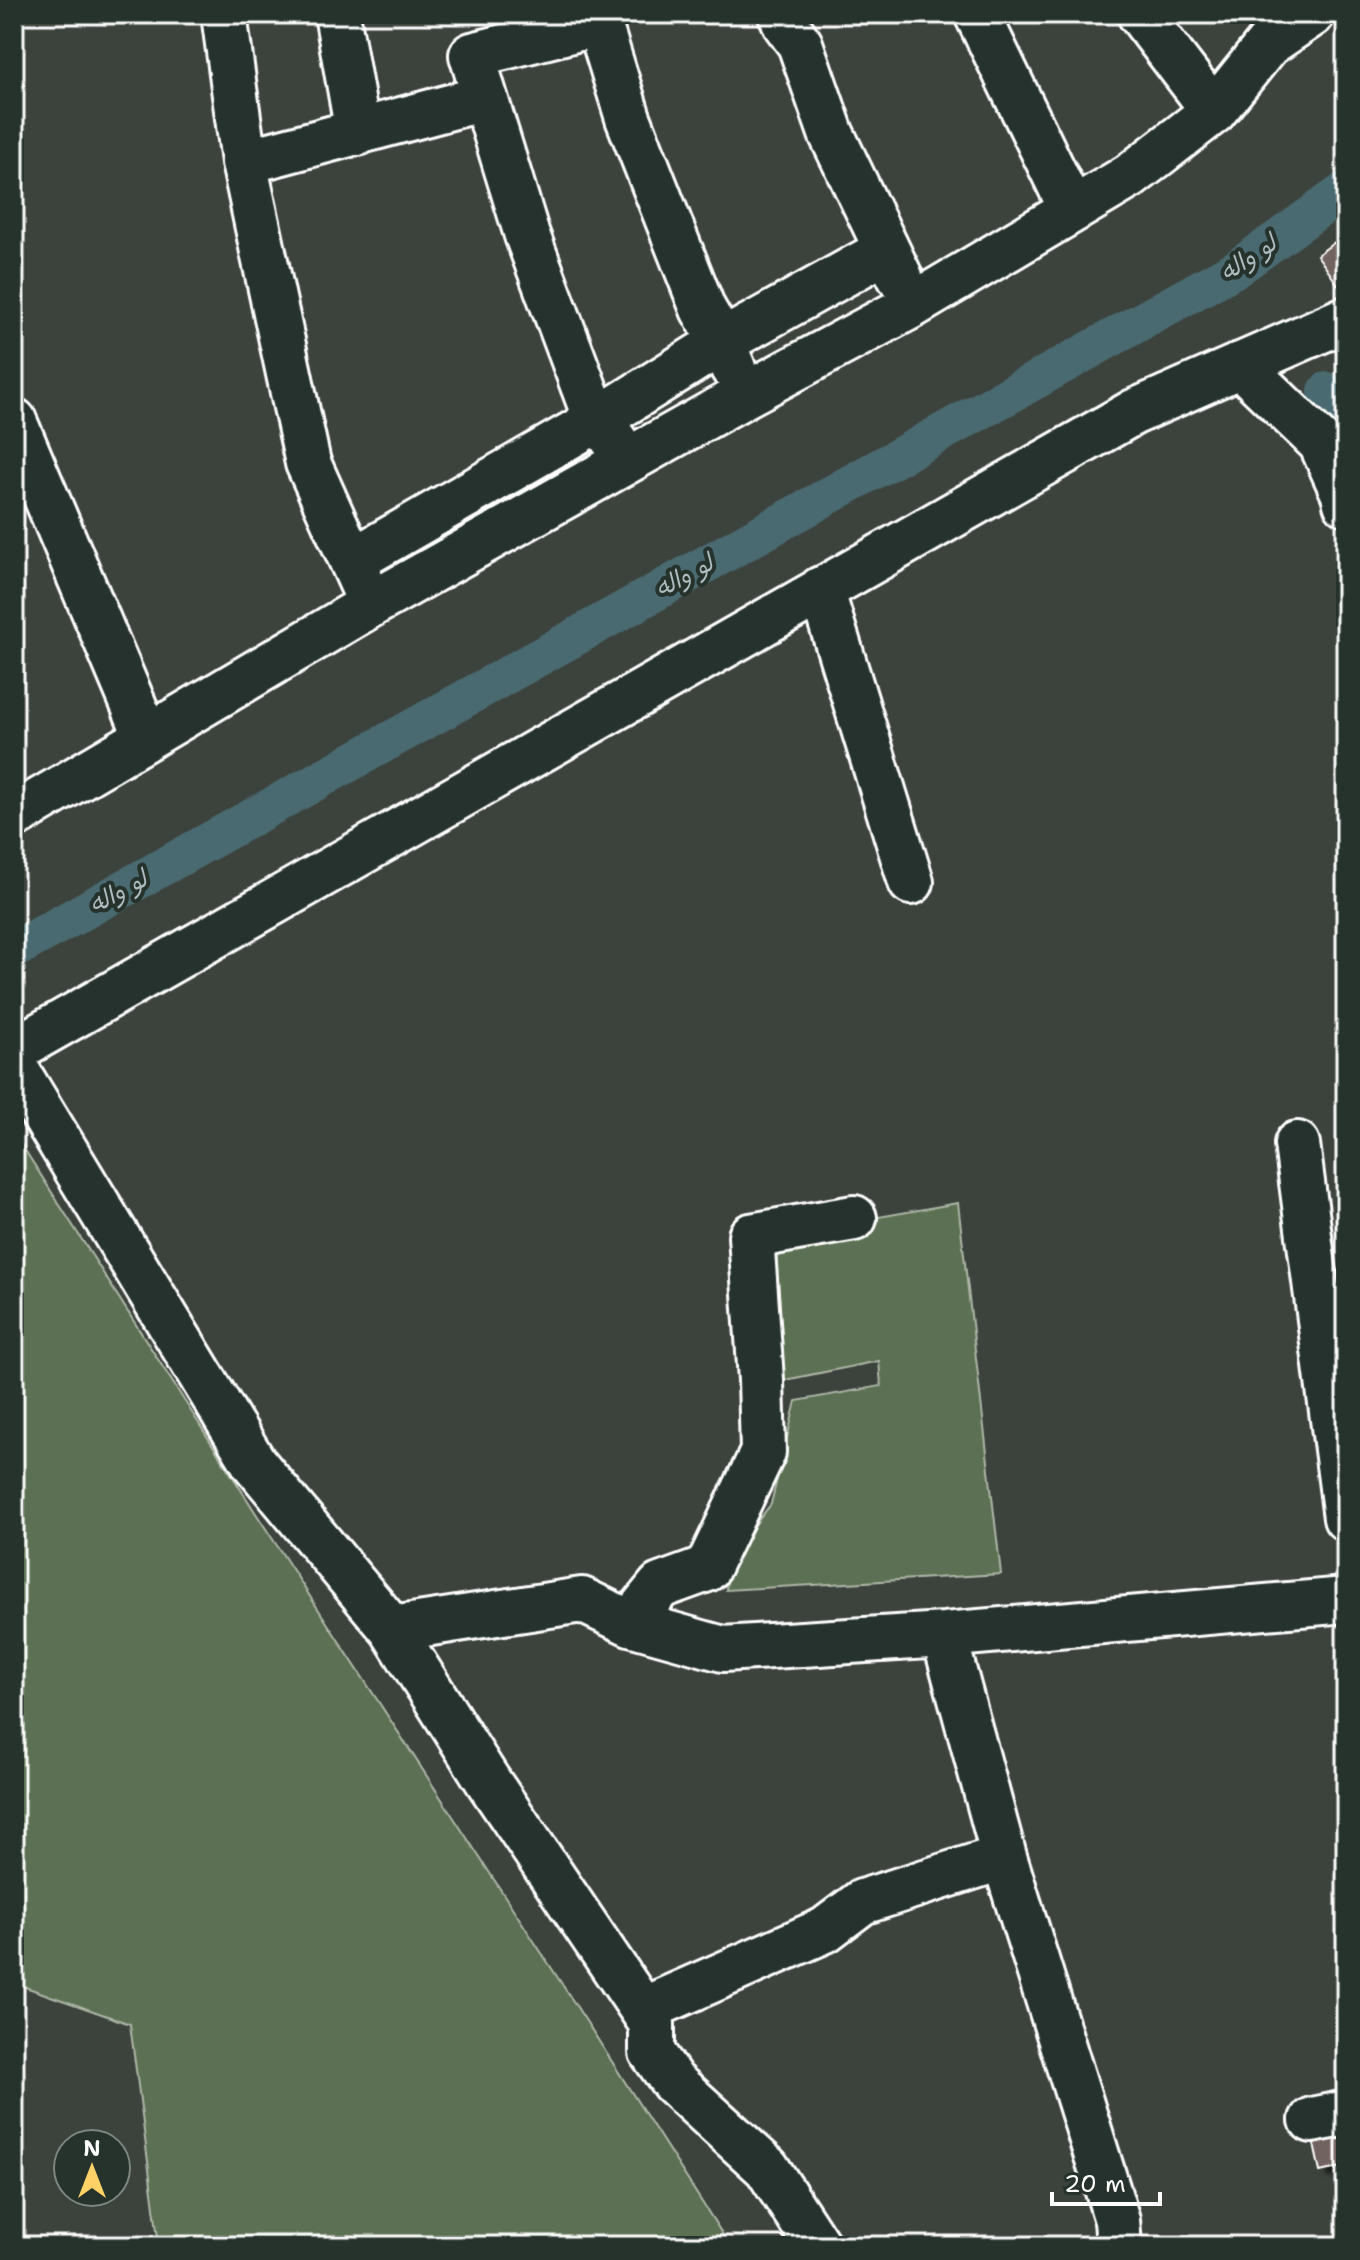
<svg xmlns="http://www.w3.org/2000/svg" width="1360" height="2260" font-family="'Shantell Sans','Playpen Sans Arabic',sans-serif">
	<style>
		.green { fill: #5c6f52; stroke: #aeb7a8; stroke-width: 2 }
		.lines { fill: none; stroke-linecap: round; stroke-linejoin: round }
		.canal { stroke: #4a6b71; stroke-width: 38 }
		.building { fill: #71645e; stroke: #fff; stroke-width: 2; filter: url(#shadow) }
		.minor-casing { stroke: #fff; stroke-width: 50 }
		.minor { stroke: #26332d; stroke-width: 44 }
		.labels { text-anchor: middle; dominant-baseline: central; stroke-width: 8; stroke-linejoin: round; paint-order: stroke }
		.water-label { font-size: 24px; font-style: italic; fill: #aebcbf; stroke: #26332d }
	</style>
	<defs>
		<filter id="shadow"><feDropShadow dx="9" dy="5" stdDeviation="2" flood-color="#0009"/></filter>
	</defs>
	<rect width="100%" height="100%" fill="#3c423c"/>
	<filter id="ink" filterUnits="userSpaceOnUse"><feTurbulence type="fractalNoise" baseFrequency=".0125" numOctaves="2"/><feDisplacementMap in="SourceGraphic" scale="16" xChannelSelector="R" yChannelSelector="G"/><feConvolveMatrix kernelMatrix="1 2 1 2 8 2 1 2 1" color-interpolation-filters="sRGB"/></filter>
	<g filter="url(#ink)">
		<path class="green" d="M 14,1133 L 259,1518 L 584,2018 L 730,2246 L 159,2246 L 130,2024 L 14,1983 Z
			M 958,1203 L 1001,1574 L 726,1590 L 729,1558 L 771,1504 L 796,1401 L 881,1386 L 879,1361 L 785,1380 L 773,1323 L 772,1255 L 873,1234 L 873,1218 Z"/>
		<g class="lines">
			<path class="canal" d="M 1327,391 L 1346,412
				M 14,950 L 1237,268 L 1346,190"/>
		</g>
		<path class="building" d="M 1335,242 L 1341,251 L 1346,248 L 1345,295 L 1317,255 Z
			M 1346,2128 L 1346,2166 L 1320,2172 L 1312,2135 Z"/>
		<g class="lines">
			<defs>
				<path id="minor" d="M 224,14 L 244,162 L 308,463 L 364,588
					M 337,14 L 358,133
					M 596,14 L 628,118 L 703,309 L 722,342 L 733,368
					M 781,14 L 786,25 L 800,44 L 831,133 L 900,277
					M 977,14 L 1072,210
					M 1140,14 L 1214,111
					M 599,23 L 472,55 L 527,235 L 592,409 L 616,443
					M 244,162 L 484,98
					M 1240,365 L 1321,443 L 1344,494 L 1346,503
					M 14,421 L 147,737
					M 352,561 L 599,419 L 722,342 L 887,250
					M 821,589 L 911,882
					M 14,816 L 372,604 L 745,395 L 913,305 L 1130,176 L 1214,111 L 1268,44 L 1312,14
					M 14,1050 L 1134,412 L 1346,319
					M 14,1066 L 254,1463 L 392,1629 L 488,1781 L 652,2024 L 652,2052 L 673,2082 L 767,2168 L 818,2246
					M 1297,1144 L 1346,1518
					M 630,1623 L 660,1586 L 707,1569 L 763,1452 L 761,1380 L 751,1236 L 854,1218
					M 392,1629 L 582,1600 L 630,1623 L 723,1649 L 944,1635 L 1346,1600
					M 944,1635 L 1004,1857 L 1117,2220 L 1119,2246
					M 643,2010 L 825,1930 L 862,1902 L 1004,1857
					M 1312,2120 L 1346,2113"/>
			</defs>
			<use href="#minor" class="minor-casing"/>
			<use href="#minor" class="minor"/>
		</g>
	</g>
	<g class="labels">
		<g class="water-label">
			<text transform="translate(1248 258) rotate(-34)">لو واله</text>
			<text transform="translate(684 576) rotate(-29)">لو واله</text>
			<text transform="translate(118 892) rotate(-29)">لو واله</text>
		</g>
	</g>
	<rect width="1360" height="2260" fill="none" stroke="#26332d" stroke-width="48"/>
	<rect x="24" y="24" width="1312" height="2212" fill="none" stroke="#fff" stroke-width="3" filter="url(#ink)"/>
	<g transform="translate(92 2168)"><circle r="38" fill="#26332d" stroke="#7d8581" stroke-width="2"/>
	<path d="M0-6L14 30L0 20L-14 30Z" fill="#ffd166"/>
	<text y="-12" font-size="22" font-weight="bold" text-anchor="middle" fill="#ffffff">N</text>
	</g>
	<path d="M1052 2192v12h108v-12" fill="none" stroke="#ffffff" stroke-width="4"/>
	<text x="1064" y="2192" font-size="24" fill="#ffffff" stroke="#26332d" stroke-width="6" paint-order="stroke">20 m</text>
</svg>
